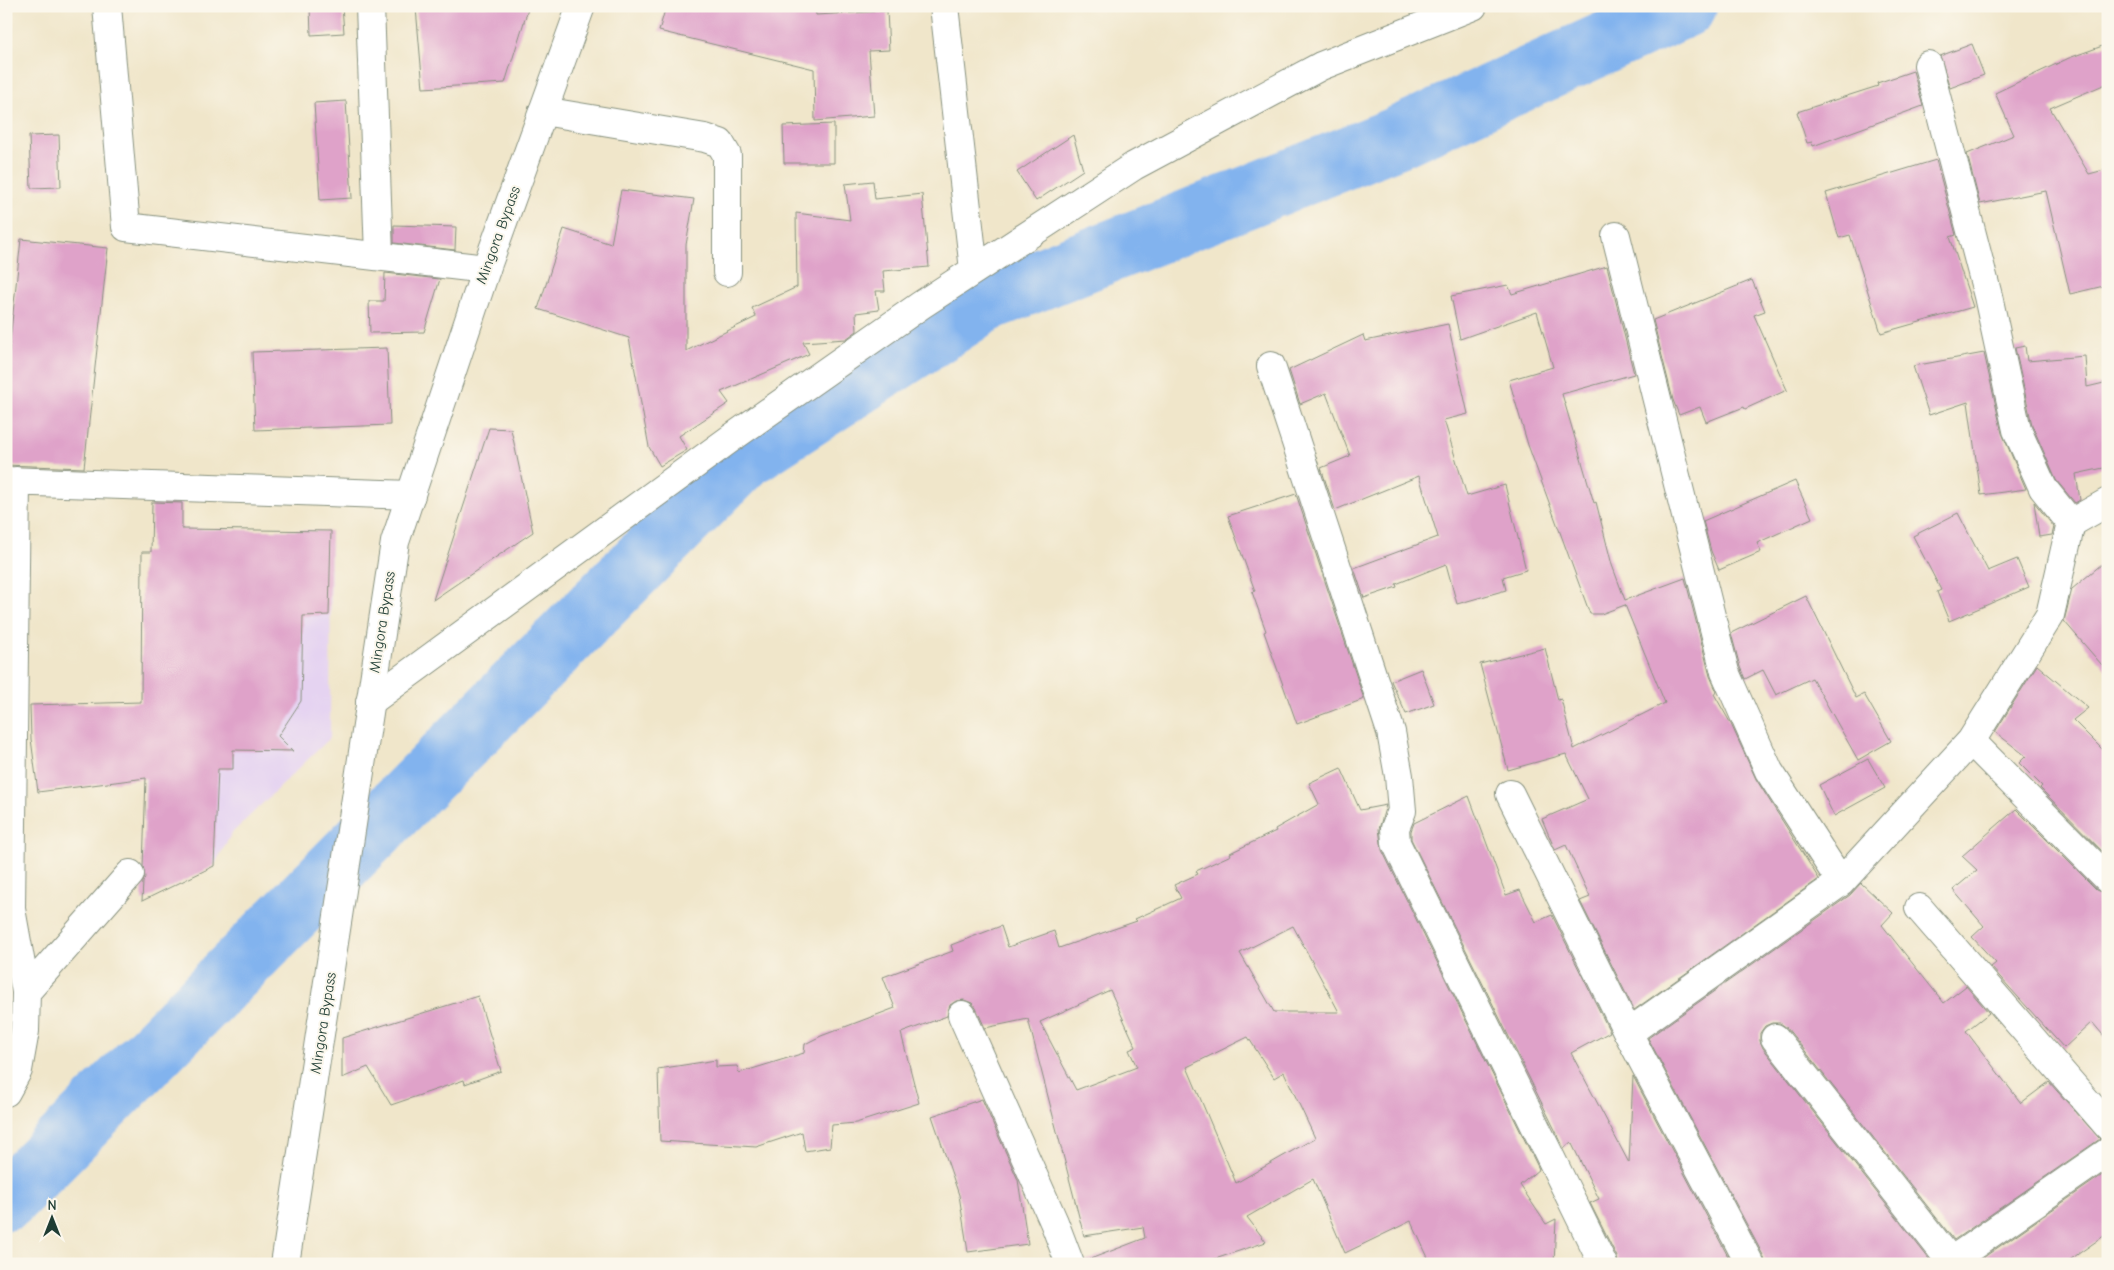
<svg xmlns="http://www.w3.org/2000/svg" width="2114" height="1270" font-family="'Comic Neue',sans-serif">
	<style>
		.built { fill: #e5d3f1 }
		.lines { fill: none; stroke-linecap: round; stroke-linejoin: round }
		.river { stroke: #82b3ee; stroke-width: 62 }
		.building { fill: #dfa2c9; fill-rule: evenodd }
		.minor-casing { stroke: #88927f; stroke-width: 30 }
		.highway-casing { stroke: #88927f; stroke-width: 30 }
		.minor { stroke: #fff; stroke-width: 28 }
		.highway { stroke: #fff; stroke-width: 28 }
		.labels { text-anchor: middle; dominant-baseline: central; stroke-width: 4; stroke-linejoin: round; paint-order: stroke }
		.street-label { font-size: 15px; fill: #1f3d34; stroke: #fbf7ec }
	</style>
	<rect width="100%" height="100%" fill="#fbf7ec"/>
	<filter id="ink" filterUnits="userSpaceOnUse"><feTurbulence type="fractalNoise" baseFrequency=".02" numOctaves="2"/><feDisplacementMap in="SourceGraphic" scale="10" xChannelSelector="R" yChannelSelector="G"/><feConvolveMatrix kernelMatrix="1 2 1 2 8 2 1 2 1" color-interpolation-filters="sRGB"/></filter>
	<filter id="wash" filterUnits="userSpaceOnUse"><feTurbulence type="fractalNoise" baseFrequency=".0096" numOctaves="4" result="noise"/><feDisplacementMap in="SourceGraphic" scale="20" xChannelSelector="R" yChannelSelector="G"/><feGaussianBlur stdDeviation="1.12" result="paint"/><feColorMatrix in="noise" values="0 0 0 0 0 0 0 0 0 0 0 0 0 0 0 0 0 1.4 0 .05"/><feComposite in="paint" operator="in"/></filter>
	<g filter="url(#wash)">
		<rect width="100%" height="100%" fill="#f0e6ca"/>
		<path class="built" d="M 152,497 L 182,497 L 182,529 L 331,531 L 330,738 L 231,834 L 214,866 L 142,901 Z"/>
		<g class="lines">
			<path class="river" d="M 6,1200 L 744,458 L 988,300 L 1396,138 L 1686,6"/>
		</g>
		<g id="blocks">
			<path class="building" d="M 310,6 L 342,6 L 344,33 L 311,35 Z
				M 449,6 L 529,6 L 505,83 L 423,88 L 416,8 Z
				M 666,6 L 815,6 L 816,15 L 887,11 L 889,50 L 869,51 L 874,116 L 815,121 L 814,69 L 659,31 Z
				M 1972,44 L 1984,75 L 1950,88 L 1940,56 Z
				M 2108,44 L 2108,83 L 2050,108 L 2089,174 L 2108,169 L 2108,285 L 2070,294 L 2046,191 L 1980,204 L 1967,154 L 2014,135 L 1995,93 L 2069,58 Z
				M 1913,71 L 1923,106 L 1813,146 L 1812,142 L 1807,143 L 1797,112 L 1878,86 L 1877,83 Z
				M 346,101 L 352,198 L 320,200 L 314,103 Z
				M 834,124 L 834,163 L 784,163 L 783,126 Z
				M 59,135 L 61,187 L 31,188 L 29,136 Z
				M 1073,135 L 1083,170 L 1036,201 L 1017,172 Z
				M 1936,160 L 1956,235 L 1950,237 L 1973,307 L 1881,333 L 1850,235 L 1839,238 L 1826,193 Z
				M 873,181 L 875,199 L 922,194 L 929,267 L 883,271 L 885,291 L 876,291 L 879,310 L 856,313 L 857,331 L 846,339 L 803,342 L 809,354 L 721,392 L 729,403 L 679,436 L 687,450 L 660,466 L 649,447 L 629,338 L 538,309 L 564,229 L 611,244 L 621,190 L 694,199 L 686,245 L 686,351 L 756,317 L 752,308 L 797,287 L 796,213 L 850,220 L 845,184 Z
				M 394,225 L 456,227 L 455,250 L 394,243 Z
				M 21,239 L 108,248 L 84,468 L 6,465 L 6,378 Z
				M 1607,266 L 1634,374 L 1562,394 L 1594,503 L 1596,502 L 1612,565 L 1625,600 L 1685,578 L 1710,676 L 1717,692 L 1714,694 L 1731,724 L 1756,779 L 1819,879 L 1634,1010 L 1580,901 L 1590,897 L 1566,845 L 1555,850 L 1542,819 L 1588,799 L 1566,754 L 1508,770 L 1480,664 L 1545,648 L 1558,700 L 1561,699 L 1574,749 L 1665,703 L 1625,605 L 1601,614 L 1590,614 L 1528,445 L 1509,380 L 1553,367 L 1537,312 L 1460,339 L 1451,296 L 1508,285 L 1512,294 Z
				M 385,273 L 440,279 L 424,332 L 370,333 L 369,301 L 384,301 Z
				M 1752,280 L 1765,311 L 1754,315 L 1787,390 L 1745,409 L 1744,407 L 1706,422 L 1700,407 L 1679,415 L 1673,400 L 1653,320 Z
				M 1448,324 L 1468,414 L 1444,420 L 1467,496 L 1505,485 L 1526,570 L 1503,577 L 1506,590 L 1457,604 L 1446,564 L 1396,584 L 1397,587 L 1364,598 L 1354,568 L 1438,537 L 1419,476 L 1335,510 L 1321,468 L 1350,456 L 1326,393 L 1300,404 L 1289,370 L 1363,335 L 1365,341 Z
				M 2025,346 L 2027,361 L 2085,356 L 2087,387 L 2108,382 L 2108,467 L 2076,474 L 2080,500 L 2075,503 L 2056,480 L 2032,425 L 2015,348 Z
				M 387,348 L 390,425 L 255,430 L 252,352 Z
				M 1984,353 L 2002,433 L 2026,489 L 1981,495 L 1968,402 L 1929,415 L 1913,366 Z
				M 489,428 L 511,429 L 533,532 L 433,600 Z
				M 1795,481 L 1812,518 L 1757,543 L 1761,552 L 1719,570 L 1711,551 L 1703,521 Z
				M 1296,494 L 1364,699 L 1297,724 L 1264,632 L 1266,631 L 1252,592 L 1255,591 L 1228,516 Z
				M 152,502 L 182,503 L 182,529 L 331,531 L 329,615 L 303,616 L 301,701 L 278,736 L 293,751 L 233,750 L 233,769 L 218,769 L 214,866 L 142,901 L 143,882 L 145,877 L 143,867 L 146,778 L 38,792 L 31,739 L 30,705 L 141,702 L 142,552 L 151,552 Z
				M 2034,502 L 2054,527 L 2052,535 L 2039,537 Z
				M 1958,513 L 1988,571 L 2017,559 L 2029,587 L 1949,621 L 1937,592 L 1941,590 L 1913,536 Z
				M 2108,559 L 2108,672 L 2064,621 L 2072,589 Z
				M 1806,596 L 1856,698 L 1864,694 L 1891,741 L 1858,760 L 1812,678 L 1776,695 L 1763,670 L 1745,679 L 1740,667 L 1731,633 Z
				M 2037,665 L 2088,708 L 2073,720 L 2108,755 L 2108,857 L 2040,788 L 2042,786 L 2019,763 L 2026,756 L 1995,732 Z
				M 1421,669 L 1434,704 L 1406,714 L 1391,681 Z
				M 1868,759 L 1885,788 L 1834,816 L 1819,785 Z
				M 1341,768 L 1360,810 L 1386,805 L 1379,829 L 1382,850 L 1539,1169 L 1520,1185 L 1546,1224 L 1556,1219 L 1554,1264 L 1431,1264 L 1411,1221 L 1345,1253 L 1313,1179 L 1247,1217 L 1266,1242 L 1200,1264 L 1085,1264 L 1085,1261 L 1145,1238 L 1143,1227 L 1084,1236 L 1028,1019 L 985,1028 L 976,1008 L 972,1003 L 964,1000 L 956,1001 L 950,1005 L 947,1016 L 901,1033 L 919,1103 L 856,1123 L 832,1125 L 830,1147 L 805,1151 L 802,1132 L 756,1147 L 660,1141 L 658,1069 L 716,1060 L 716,1067 L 737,1066 L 739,1073 L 804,1053 L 805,1044 L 821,1036 L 895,1008 L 883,977 L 953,951 L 951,945 L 1001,926 L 1008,947 L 1054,931 L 1059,948 L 1137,921 L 1135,919 L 1181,898 L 1174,885 L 1198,874 L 1196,871 L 1231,855 L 1230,853 L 1276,831 L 1275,829 L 1319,804 L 1309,783 ZM 1293,926 L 1339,1012 L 1274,1012 L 1240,953 ZM 1110,990 L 1136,1047 L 1129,1050 L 1137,1067 L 1076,1090 L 1040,1022 ZM 1248,1037 L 1274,1078 L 1284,1072 L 1315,1138 L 1236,1183 L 1187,1067 Z
				M 1469,796 L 1506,895 L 1520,890 L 1536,922 L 1552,915 L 1610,1032 L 1571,1053 L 1629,1163 L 1633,1076 L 1732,1264 L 1618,1264 L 1617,1257 L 1590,1203 L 1599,1199 L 1571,1142 L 1564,1148 L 1411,839 L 1411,831 L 1414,823 Z
				M 2016,809 L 2097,890 L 2108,894 L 2108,1041 L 2092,1022 L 2064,1048 L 1991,967 L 1996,963 L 1972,937 L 1984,926 L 1953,890 L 1977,870 L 1962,856 Z
				M 1861,883 L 1893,913 L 1882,925 L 1944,1003 L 1966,986 L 1989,1013 L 1966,1031 L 2021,1103 L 2049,1082 L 2100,1139 L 1954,1240 L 1787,1028 L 1780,1023 L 1772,1023 L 1765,1026 L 1760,1033 L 1760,1041 L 1763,1048 L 1933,1264 L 1765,1264 L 1764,1257 L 1648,1038 L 1850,895 Z
				M 478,996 L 501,1071 L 465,1084 L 464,1080 L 391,1105 L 368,1067 L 342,1078 L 342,1038 Z
				M 982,1099 L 1018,1180 L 1028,1244 L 968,1252 L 959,1195 L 932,1116 Z
				M 2108,1171 L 2108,1233 L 2064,1264 L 1974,1264 Z"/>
		</g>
	</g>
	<g filter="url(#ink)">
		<use href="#blocks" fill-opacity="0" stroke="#88927f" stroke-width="1"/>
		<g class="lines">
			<defs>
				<path id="minor" d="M 107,6 L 126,227 L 486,269
					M 370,6 L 379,256
					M 944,6 L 974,270
					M 1928,65 L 1988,296 L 2017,430 L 2043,488 L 2071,523
					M 543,111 L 705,138 L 720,143 L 727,155 L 727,272
					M 1616,236 L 1725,672 L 1769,771 L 1841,882 L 1971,741 L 2050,615 L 2071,523 L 2108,502
					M 1271,366 L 1391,732 L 1399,776 L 1402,811 L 1395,828 L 1396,843 L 1603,1264
					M 6,481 L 411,495
					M 370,702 L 730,439 L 921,305 L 1134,166 L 1321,66 L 1473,6
					M 1971,741 L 2108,879
					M 1510,794 L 1628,1033 L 1750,1264
					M 1919,908 L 2108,1126
					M 26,992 L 130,874
					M 962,1015 L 1054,1222 L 1070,1264
					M 1628,1033 L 1841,882
					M 1775,1038 L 1953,1264
					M 6,1092 L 18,1070 L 25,1031 L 26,992 L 11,909 L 16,481
					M 1951,1261 L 2108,1152"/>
				<path id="highway" d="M 285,1264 L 395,542 L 486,269 L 581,6"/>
			</defs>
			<use href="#minor" class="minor-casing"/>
			<use href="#highway" class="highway-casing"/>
			<use href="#minor" class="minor"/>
			<use href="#highway" class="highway"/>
		</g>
	</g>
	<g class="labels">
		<g class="street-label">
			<text transform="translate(498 235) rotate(-70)">Mingora Bypass</text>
			<text transform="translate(382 622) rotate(-81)">Mingora Bypass</text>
			<text transform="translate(323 1023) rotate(-81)">Mingora Bypass</text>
		</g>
	</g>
	<rect width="2114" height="1270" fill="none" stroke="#fbf7ec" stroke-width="25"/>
	<g transform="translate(52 1218)" stroke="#fbf7ec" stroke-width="4" paint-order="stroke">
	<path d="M0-4L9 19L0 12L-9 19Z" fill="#1f3d34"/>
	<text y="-8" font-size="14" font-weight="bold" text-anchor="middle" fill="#1f3d34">N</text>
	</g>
</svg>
